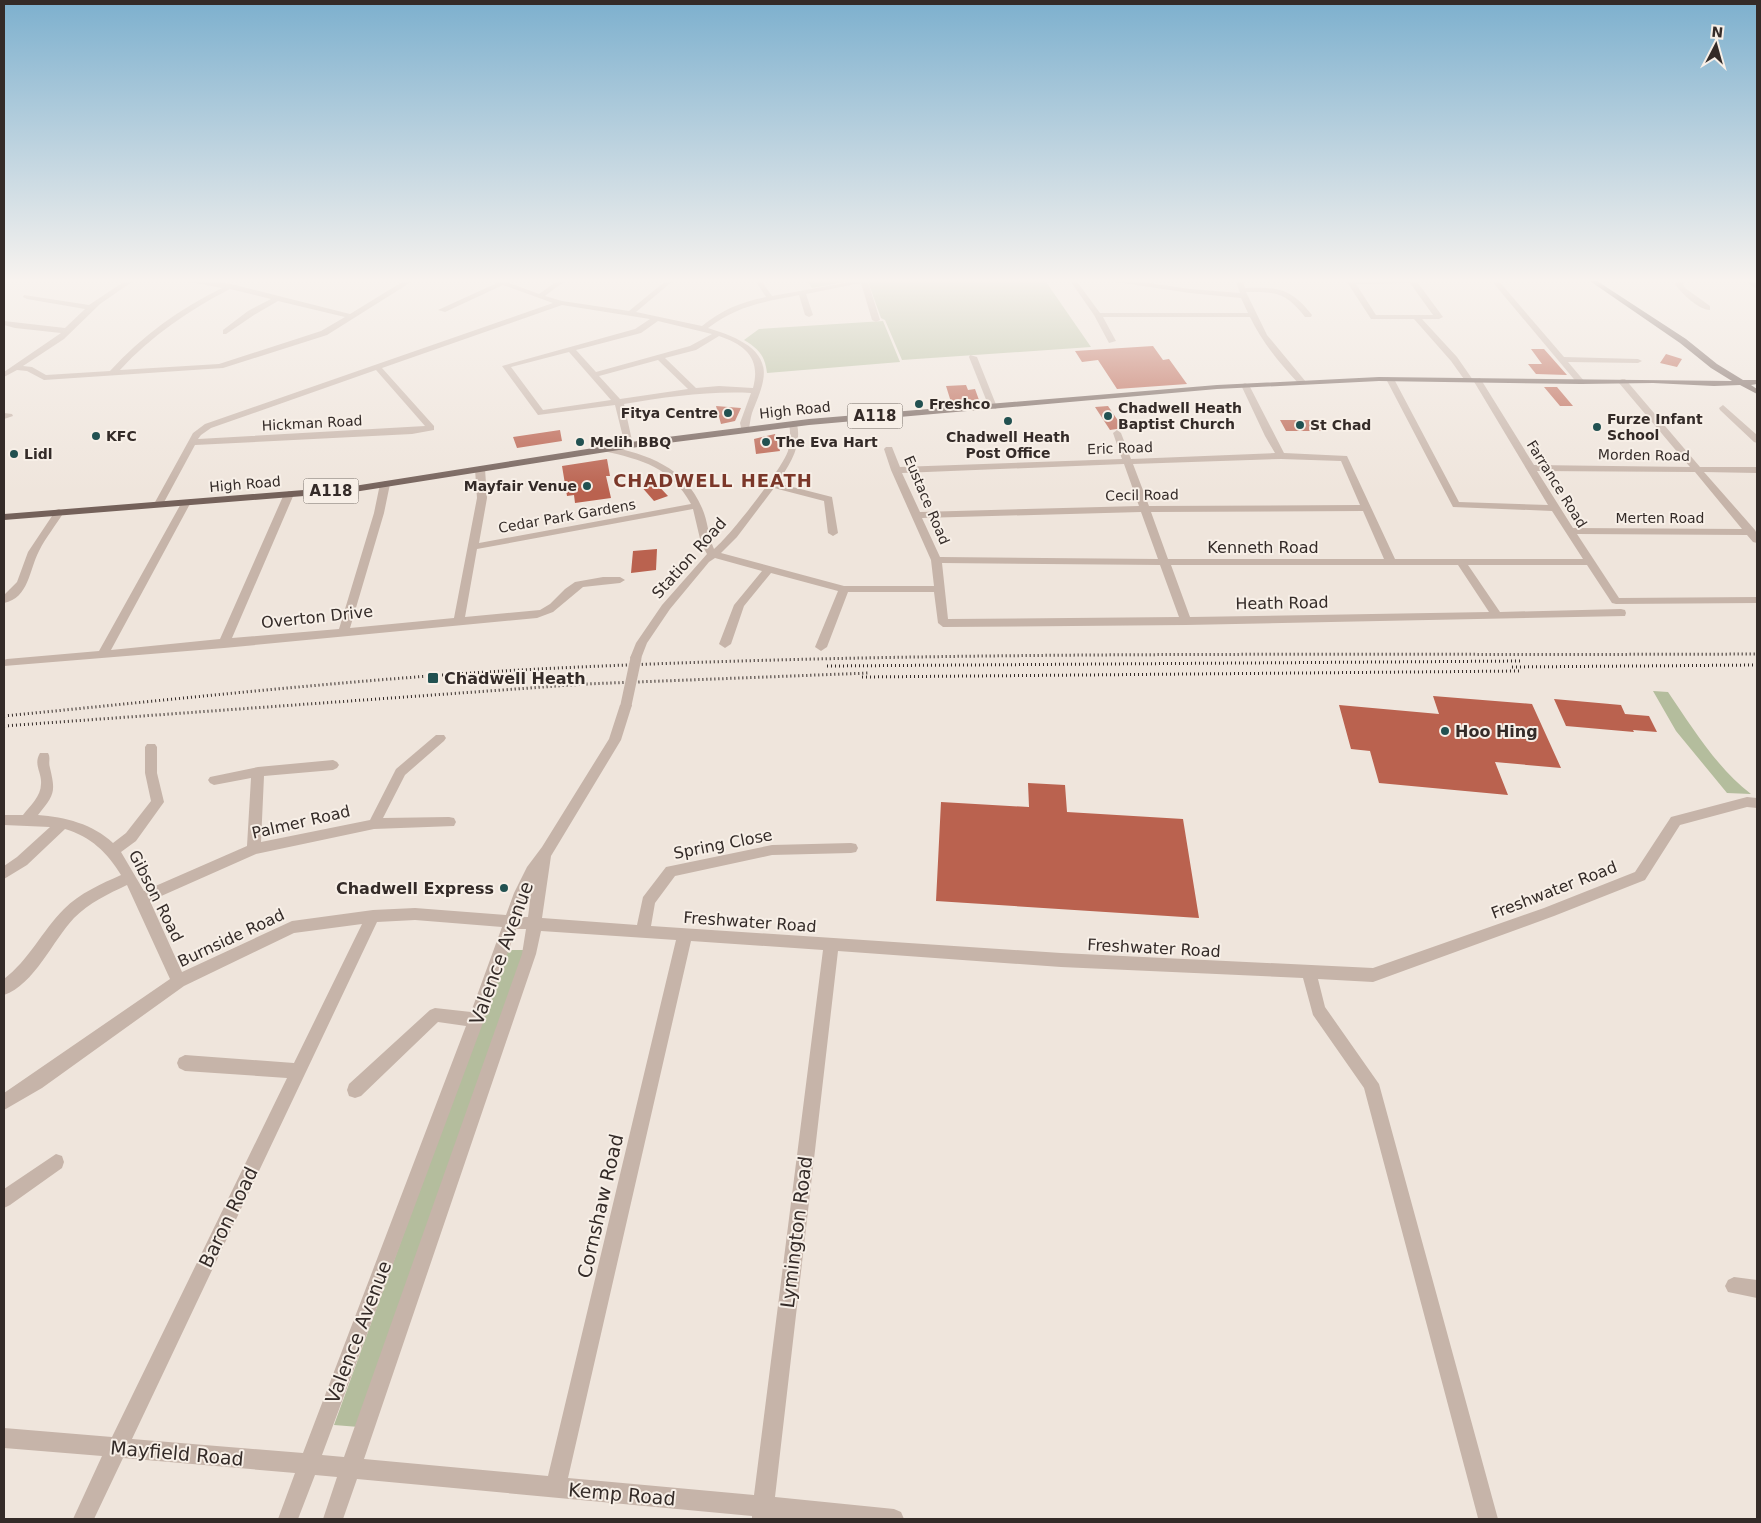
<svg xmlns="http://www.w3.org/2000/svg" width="1761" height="1523" font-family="'DejaVu Sans',sans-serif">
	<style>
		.green { fill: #b4bd9d }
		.building { fill: #ba624f }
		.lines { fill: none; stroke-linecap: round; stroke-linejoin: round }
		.minor { fill: #c6b4a9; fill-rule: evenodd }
		.major { fill: #74615a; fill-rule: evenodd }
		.rail { stroke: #342b28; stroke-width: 3; stroke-dasharray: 1 3; stroke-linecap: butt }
		.minor-bridge { stroke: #c6b4a9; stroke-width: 11 }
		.poi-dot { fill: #225151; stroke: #f7efe7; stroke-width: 2 }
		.labels { text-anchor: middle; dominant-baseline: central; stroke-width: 4; stroke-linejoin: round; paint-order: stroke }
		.far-poi-label { font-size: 14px; font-weight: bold; fill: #342b28; stroke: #f7efe7; text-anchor: start }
		.far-street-label { font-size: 14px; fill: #342b28; stroke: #f7efe7 }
		.shield { fill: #f7efe7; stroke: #6e6661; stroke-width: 1 }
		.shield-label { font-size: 15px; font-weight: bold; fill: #342b28 }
		.street-label { font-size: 16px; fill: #342b28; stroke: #f7efe7 }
		.poi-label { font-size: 16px; font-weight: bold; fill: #342b28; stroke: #f7efe7; text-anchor: start }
		.far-district-label { font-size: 18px; font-weight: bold; letter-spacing: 1px; fill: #7b3729; stroke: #f7efe7 }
		.near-street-label { font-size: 19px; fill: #342b28; stroke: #f7efe7 }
	</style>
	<rect width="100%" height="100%" fill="#efe5dc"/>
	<path class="green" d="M 806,279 L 861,279 L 812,288 Z
		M 867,279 L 1044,279 L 1091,347 L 902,360 L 885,320 L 881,318 Z
		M 883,321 L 900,362 L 767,373 C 765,356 759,349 744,340 L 759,329 Z
		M 1653,691 L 1668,692 C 1692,727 1716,767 1751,794 L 1727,793 L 1676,731 Z
		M 507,950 L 525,950 L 359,1427 L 334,1425 Z"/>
	<path class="building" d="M 1153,346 L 1163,360 L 1169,359 L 1187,384 L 1117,389 L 1098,360 L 1082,362 L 1075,351 Z
		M 1531,349 L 1544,349 L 1567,375 L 1536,374 L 1528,364 L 1542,364 Z
		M 1666,354 L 1682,359 L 1677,367 L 1660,363 Z
		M 966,385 L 968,390 L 975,389 L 979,400 L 951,402 L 946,386 Z
		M 1544,387 L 1557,387 L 1573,406 L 1560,406 Z
		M 716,406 L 741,408 L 735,421 L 721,424 Z
		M 1108,406 L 1123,428 L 1110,430 L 1095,407 Z
		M 1280,420 L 1316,420 L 1321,431 L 1286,431 Z
		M 560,430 L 562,441 L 517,448 L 513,437 Z
		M 775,434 L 780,451 L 756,454 L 754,439 Z
		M 607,459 L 610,476 L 606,476 L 611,498 L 575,503 L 574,495 L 567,496 L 562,466 Z
		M 653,480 L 668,496 L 654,501 L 640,485 Z
		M 657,549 L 656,570 L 631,573 L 633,551 Z
		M 1433,696 L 1532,704 L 1561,768 L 1495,762 L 1508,795 L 1379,783 L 1370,751 L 1351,749 L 1339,705 L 1439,714 Z
		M 1554,699 L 1621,705 L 1625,714 L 1649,716 L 1657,732 L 1633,730 L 1634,732 L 1566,726 Z
		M 1028,783 L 1065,785 L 1067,812 L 1183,819 L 1199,918 L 936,901 L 941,802 L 1029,807 Z"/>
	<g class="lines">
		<path class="minor" d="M 128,279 L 136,279 L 100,304 L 64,339 L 23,366 L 32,367 L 46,375 L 110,371 C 142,336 179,309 222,288 L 184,281 L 181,279 L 196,279 L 231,284 L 350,314 L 407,279 L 416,279 L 327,335 L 223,368 L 44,380 L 27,371 L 17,370 L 4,377 L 4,372 L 61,333 L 15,328 L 4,325 L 4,321 L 65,328 L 85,309 L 27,299 L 23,297 L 24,295 L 89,305 ZM 230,289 L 271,299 L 248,311 L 223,330 L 223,334 L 226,334 L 254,315 L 278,301 L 345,317 L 321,331 L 219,364 L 120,370 C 151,336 189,310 230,289 Z
			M 490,279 L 499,279 L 539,294 L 560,279 L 567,279 L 545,296 L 562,301 L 629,311 L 668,279 L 675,279 L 636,312 L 702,326 C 722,310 740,302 766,297 L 754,279 L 760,279 L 772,296 L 867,279 L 880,320 L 876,322 L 872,320 L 861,283 L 806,294 L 813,315 L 809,317 L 805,315 L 799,295 C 764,302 738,305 708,328 C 733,336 770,348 763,381 C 761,392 756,402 752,413 C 750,419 750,426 748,432 L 742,432 L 740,423 L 751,393 C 708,391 667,397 624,404 L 633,445 L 629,448 L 625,445 L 615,405 L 538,415 L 502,366 L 635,329 L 650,319 L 562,305 L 382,368 L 434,426 L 434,430 L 412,434 L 195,445 L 162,506 L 159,507 L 154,504 L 193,433 L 205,424 L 553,303 L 503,285 L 445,312 L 438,310 L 497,283 ZM 658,321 L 712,334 L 690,346 L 596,372 L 576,350 L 641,333 ZM 719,336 C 746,345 761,359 753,388 L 719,386 L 696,388 L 665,358 L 696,350 ZM 569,352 L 611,400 L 543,410 L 511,367 ZM 658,360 L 688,389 L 620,399 L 599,376 ZM 376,370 L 425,426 L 198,439 L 201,435 L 211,428 Z
			M 1069,279 L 1075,279 L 1100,313 L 1248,313 L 1241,298 L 1190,293 L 1109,281 L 1106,279 L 1121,279 L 1190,289 L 1240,293 L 1235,279 L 1242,279 L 1245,288 C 1278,287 1291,288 1312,315 L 1311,317 L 1305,317 C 1285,292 1277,292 1246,292 L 1267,335 L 1306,382 L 1299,384 C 1280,364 1262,342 1250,317 L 1103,317 L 1116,341 L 1109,343 L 1094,315 Z
			M 1345,279 L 1415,279 L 1443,317 L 1439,319 L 1422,319 L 1457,357 L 1473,380 L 1480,378 L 1534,465 L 1690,467 L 1619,383 L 1618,381 L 1622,379 L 1625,379 L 1700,467 L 1757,467 L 1757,473 L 1704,472 L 1755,530 L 1757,534 L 1757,543 L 1753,542 L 1747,535 L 1577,534 L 1619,598 L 1757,597 L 1757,603 L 1616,604 L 1612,603 L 1587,565 L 1468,565 L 1500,612 L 1621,609 L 1625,610 L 1626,613 L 1625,616 L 1186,625 L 943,627 L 938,623 L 934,592 L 848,592 L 827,647 L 821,651 L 815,647 L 838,591 L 771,573 L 744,606 L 731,644 L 725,648 L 719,644 L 734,605 L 762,571 L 715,558 L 709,562 L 670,609 L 647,643 L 640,661 L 632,661 L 630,658 L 636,643 L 662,605 L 707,554 L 701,543 L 693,509 L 477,549 L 465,617 L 540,610 L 550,604 L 565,589 L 575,582 L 603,577 L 620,577 L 625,580 L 620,583 L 583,587 L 553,612 L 537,618 L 224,648 L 4,666 L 4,660 L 7,659 L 99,651 L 183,500 L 189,500 L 191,502 L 111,650 L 220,639 L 284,494 L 289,491 L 294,494 L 232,638 L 339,629 L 374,513 L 380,484 L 385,481 L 390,484 L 384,513 L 350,628 L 454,618 L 477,498 L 475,469 L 480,466 L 485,469 L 487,498 L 479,543 L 691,504 C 671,467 642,460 604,451 L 604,447 L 607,446 C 647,454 685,467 702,508 C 708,521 708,536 714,549 C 730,536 782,469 788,451 C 790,442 791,433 789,424 L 793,421 L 797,424 C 802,446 790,465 777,483 L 832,497 L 838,533 L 833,536 L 828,533 L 824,501 L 774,488 L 737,537 L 721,553 L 844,586 L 934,586 L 931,560 L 891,470 L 884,449 L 886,447 L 892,447 L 900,467 L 1122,459 L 1113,433 L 1117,430 L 1121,433 L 1131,459 L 1275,453 L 1265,436 L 1241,385 L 1245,383 L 1249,385 L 1284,453 L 1347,456 L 1395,559 L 1583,559 L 1552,511 L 1453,507 L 1386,379 L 1387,377 L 1394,379 L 1459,502 L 1548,505 L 1473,380 L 1466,382 L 1451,361 L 1414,319 L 1371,319 ZM 1410,283 L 1433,315 L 1376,315 L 1356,284 ZM 1281,459 L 1341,461 L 1360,505 L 1149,506 L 1133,464 ZM 1124,464 L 1139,506 L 920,512 L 902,473 ZM 1537,471 L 1695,472 L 1742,529 L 1573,528 ZM 1363,511 L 1384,559 L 1168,559 L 1151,512 ZM 1141,512 L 1158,559 L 940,557 L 922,518 ZM 942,563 L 1160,565 L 1179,617 L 948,619 ZM 1171,565 L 1458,565 L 1489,612 L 1190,617 Z
			M 1490,279 L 1497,279 L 1564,357 L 1638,359 L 1642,361 L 1638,363 L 1568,362 L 1585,382 L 1578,384 Z
			M 1680,279 L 1687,279 L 1683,284 L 1685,288 L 1710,306 L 1710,310 C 1699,310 1681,293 1675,284 Z
			M 1747,279 L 1753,279 L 1757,283 L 1757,289 L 1747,282 Z
			M 970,355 L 977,357 L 997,407 L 996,409 L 989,407 L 969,357 Z
			M 1723,405 L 1757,435 L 1757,443 L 1754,442 L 1720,410 L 1719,408 Z
			M 4,413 L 12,414 L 13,416 L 4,419 Z
			M 59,509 L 64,512 C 56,525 46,537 39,551 C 29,570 29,598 4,603 L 4,595 L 17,582 L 28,552 L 56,510 Z
			M 626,701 L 632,705 L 621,740 L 551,856 L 542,918 L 637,925 L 643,897 L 666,867 L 772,845 L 851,843 L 856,844 L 858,848 L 856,852 L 851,853 L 772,855 L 675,876 L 655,903 L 651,926 L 1061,953 L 1373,968 L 1544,908 L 1635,872 L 1671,817 L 1747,797 L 1757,798 L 1757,808 L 1747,807 L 1680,825 L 1645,880 L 1554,916 L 1373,982 L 1318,979 L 1325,1007 L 1379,1084 L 1498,1519 L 1478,1518 L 1364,1088 L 1313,1015 L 1303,978 L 1061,967 L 838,951 L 775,1497 L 894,1509 L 901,1512 L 904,1519 L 752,1519 L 752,1516 L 357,1479 L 343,1519 L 323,1519 L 337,1477 L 315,1475 L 298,1519 L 278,1519 L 295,1473 L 123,1458 L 94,1519 L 73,1519 L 102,1456 L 4,1448 L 4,1428 L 112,1437 L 287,1078 L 185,1071 L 179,1068 L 177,1063 L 179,1058 L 185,1055 L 294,1063 L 362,924 L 294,933 L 184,986 L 42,1088 L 4,1110 L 4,1093 L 170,979 L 127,885 C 108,894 89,903 74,918 C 53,940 34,985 4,995 L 4,979 C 29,960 42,931 64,909 C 80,893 101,884 121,875 C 107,852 91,837 65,829 L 27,865 L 4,879 L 4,866 L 17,857 L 50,827 L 4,825 L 4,815 L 23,815 C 30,806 41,796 41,784 C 42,772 33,765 40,753 L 48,753 C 51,758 48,762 50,768 C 56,793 54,795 38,815 C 65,817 93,824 113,843 L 126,833 L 151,801 L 145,773 L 145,747 L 147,744 L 155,744 L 157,747 L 157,773 L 164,802 L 136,841 L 121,852 L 144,891 L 247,846 L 251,778 L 214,785 L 210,783 L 208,780 L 210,777 L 258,767 L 333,760 L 337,762 L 339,765 L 337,768 L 333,770 L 264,776 L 261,842 L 370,820 L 396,769 L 436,735 L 444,735 L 446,738 L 444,741 L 405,775 L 383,818 L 449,817 L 454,818 L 456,822 L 454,826 L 374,829 L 256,854 L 150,901 L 182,972 L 292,921 L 373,910 L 415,908 L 506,915 L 514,893 L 527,867 L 542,847 L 609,739 L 620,705 ZM 532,885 L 528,917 L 520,917 ZM 415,920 L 502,927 L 471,1012 L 435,1008 L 430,1010 L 349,1084 L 347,1090 L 349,1096 L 355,1098 L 361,1096 L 438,1022 L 466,1026 L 303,1453 L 132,1439 L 377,922 ZM 516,929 L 526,929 L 522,954 L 344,1457 L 322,1455 L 484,1020 ZM 541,931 L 676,940 L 548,1476 L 364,1459 L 536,954 ZM 691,941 L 823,950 L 754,1495 L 568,1478 Z
			M 56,1154 L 62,1156 L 64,1162 L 62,1168 L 10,1205 L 4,1208 L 4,1189 Z
			M 1734,1277 L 1757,1280 L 1757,1298 L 1728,1292 L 1725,1286 L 1728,1280 Z"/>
		<path class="major" d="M 1587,279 L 1594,279 L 1686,339 L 1717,364 L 1743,380 L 1757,380 L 1757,384 L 1751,385 L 1757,389 L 1757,394 L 1740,385 L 1714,386 L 1653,383 L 1581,384 L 1379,381 L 1217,389 L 809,425 L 644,446 L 354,492 L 4,520 L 4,514 L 354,486 L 644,440 L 809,419 L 1217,385 L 1379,377 L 1732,381 L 1711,368 L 1680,343 Z"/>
		<path class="rail" d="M 827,666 L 1522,661
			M 1512,667 L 1757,665
			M 862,677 L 1520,671
			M 4,716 C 188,698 373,677 558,668 C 957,649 1357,656 1757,654
			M 4,726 L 585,684 L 869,673"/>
		<path class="minor-bridge" d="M 626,705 L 636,658"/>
	</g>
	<linearGradient id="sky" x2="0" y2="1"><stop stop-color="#7db0ce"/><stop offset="0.57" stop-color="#f8f3ef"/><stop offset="1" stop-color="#f8f3ef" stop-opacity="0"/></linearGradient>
	<rect width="1761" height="492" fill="url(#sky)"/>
	<g class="poi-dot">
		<circle cx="919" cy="404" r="5"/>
		<circle cx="728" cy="413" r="5"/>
		<circle cx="1108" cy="416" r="5"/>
		<circle cx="1008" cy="421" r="5"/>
		<circle cx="1300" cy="425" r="5"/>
		<circle cx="1597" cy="427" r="5"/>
		<circle cx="96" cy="436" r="5"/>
		<circle cx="580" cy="442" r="5"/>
		<circle cx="766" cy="442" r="5"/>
		<circle cx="14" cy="454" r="5"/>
		<circle cx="587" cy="486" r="5"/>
		<rect x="427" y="672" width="12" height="12" rx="2.5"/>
		<circle cx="1445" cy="731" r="5"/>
		<circle cx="504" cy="888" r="5"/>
	</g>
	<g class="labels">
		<g class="far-poi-label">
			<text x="929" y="404">Freshco</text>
			<text x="1118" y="408">Chadwell Heath<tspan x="1118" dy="16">Baptist Church</tspan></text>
			<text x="718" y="413" text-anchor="end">Fitya Centre</text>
			<text x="1607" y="419">Furze Infant<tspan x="1607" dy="16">School</tspan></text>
			<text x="1310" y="425">St Chad</text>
			<text x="106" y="436">KFC</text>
			<text x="1008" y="437" text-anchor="middle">Chadwell Heath<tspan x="1008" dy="16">Post Office</tspan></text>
			<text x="590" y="442">Melih BBQ</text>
			<text x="776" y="442">The Eva Hart</text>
			<text x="24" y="454">Lidl</text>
			<text x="577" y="486" text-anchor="end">Mayfair Venue</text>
		</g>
		<g class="far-street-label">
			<text transform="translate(795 410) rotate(-6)">High Road</text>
			<text transform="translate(312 423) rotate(-3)">Hickman Road</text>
			<text transform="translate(1120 448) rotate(-2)">Eric Road</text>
			<text transform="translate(1644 455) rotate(1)">Morden Road</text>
			<text transform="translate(245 484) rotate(-5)">High Road</text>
			<text transform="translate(1557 484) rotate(58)">Farrance Road</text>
			<text transform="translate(1142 495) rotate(-1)">Cecil Road</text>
			<text transform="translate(927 500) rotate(67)">Eustace Road</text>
			<text transform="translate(567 516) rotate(-10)">Cedar Park Gardens</text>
			<text x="1660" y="518">Merten Road</text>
		</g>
		<g class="shield">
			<rect x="847.5" y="403.5" width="55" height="25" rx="4"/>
			<rect x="303.5" y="478.5" width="55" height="25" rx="4"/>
		</g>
		<g class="shield-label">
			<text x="875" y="416">A118</text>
			<text x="331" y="491">A118</text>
		</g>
		<g class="street-label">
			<text x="1263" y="547">Kenneth Road</text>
			<text transform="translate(689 558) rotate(-48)">Station Road</text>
			<text transform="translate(1282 603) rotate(-1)">Heath Road</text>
			<text transform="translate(317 617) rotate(-6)">Overton Drive</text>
			<text transform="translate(301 822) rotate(-13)">Palmer Road</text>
			<text transform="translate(723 844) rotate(-11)">Spring Close</text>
			<text transform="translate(1554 890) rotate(-21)">Freshwater Road</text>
			<text transform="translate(156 896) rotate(63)">Gibson Road</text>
			<text transform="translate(750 922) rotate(4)">Freshwater Road</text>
			<text transform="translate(231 938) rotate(-25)">Burnside Road</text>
			<text transform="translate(1154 948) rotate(3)">Freshwater Road</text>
		</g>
		<g class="poi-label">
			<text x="444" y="678">Chadwell Heath</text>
			<text x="1455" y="731">Hoo Hing</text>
			<text x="494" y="888" text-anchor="end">Chadwell Express</text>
		</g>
		<g class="far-district-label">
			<text x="713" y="480">CHADWELL HEATH</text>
		</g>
		<g class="near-street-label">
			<text transform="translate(501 953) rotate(-70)">Valence Avenue</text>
			<text transform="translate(600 1206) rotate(-77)">Cornshaw Road</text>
			<text transform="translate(228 1217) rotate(-64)">Baron Road</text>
			<text transform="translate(796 1232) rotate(-83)">Lymington Road</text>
			<text transform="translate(358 1332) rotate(-69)">Valence Avenue</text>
			<text transform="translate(177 1453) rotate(5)">Mayfield Road</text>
			<text transform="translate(622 1494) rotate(5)">Kemp Road</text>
		</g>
	</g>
	<rect width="1761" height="1523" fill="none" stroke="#342b28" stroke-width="10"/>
	<g transform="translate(1716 45) rotate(6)" stroke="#f7efe7" stroke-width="4" paint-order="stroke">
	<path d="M0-4L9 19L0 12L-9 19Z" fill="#342b28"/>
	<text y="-8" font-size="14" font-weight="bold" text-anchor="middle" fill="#342b28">N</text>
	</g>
</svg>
